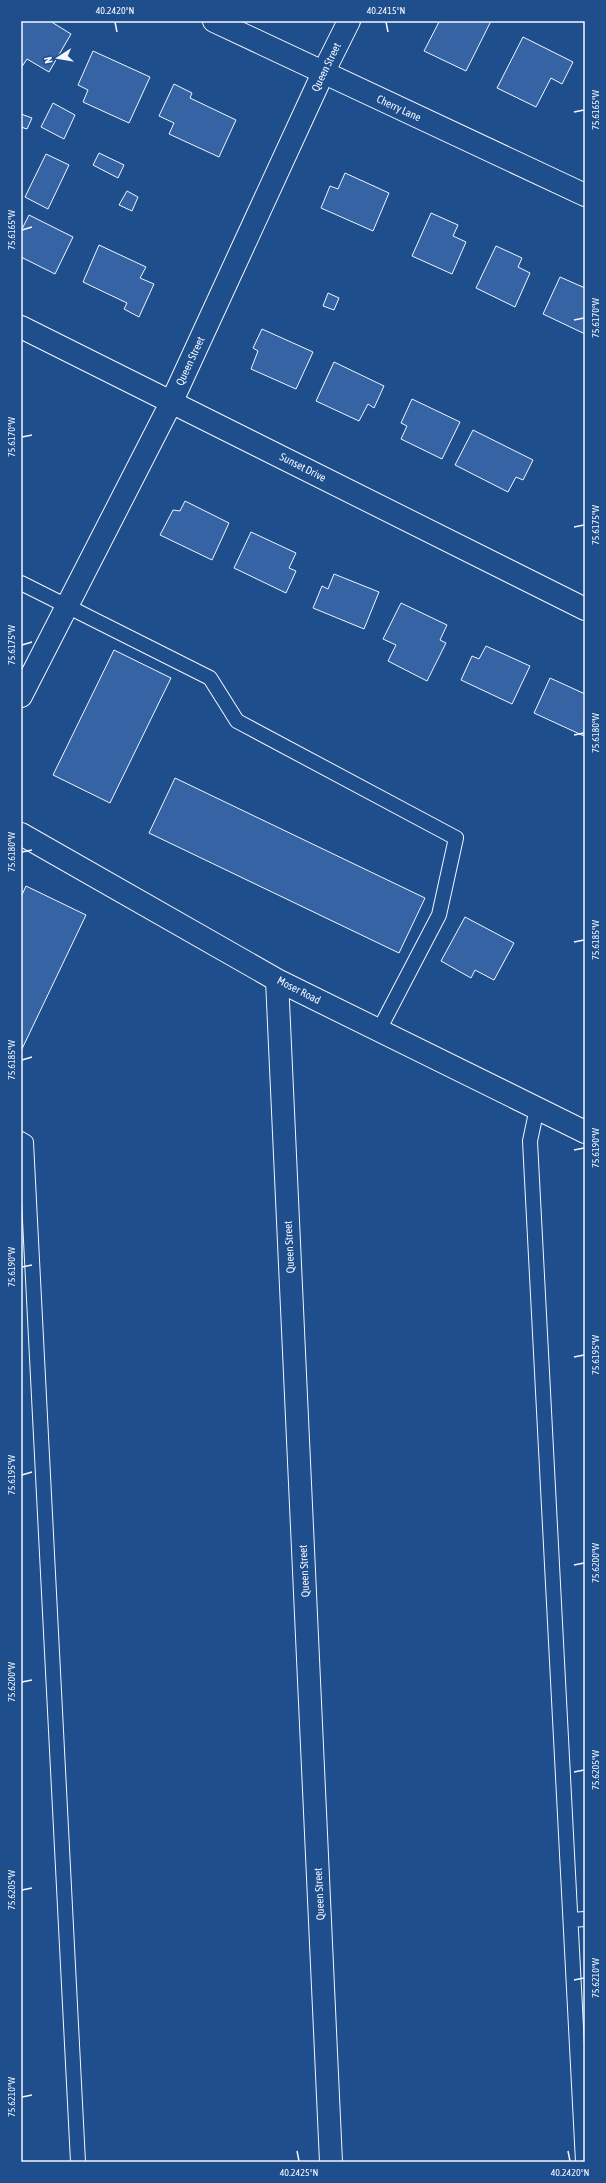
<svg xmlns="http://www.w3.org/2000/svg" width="606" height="2183" font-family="'Asap Condensed',sans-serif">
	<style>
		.building { fill: #3563a3; stroke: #f2f6ff }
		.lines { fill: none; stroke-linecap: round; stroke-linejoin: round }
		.service-casing { stroke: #f2f6ff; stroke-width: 16 }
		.minor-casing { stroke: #f2f6ff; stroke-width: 24 }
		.service { stroke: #1f4e8c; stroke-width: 14 }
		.minor { stroke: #1f4e8c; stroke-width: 22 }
		.ticks { fill: none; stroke: #f2f6ff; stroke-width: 1.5 }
		.labels { text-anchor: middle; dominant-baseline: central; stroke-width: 3; stroke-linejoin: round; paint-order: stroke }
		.street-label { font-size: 11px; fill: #f2f6ff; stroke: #1f4e8c }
		.neatline { fill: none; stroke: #f2f6ff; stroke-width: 1.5 }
		.ticks-label { font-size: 10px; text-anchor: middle; fill: #f2f6ff }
	</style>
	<rect width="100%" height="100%" fill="#1f4e8c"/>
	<path class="building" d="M 21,21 L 50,21 L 71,34 L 49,72 L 27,59 L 21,68 Z
		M 437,21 L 491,21 L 466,71 L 424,51 L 439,22 Z
		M 523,37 L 573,62 L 562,84 L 551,78 L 536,107 L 497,88 Z
		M 93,51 L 150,77 L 129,123 L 83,102 L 88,90 L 78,85 Z
		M 174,84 L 192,93 L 190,98 L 236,120 L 219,157 L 169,134 L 174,123 L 159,116 Z
		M 53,103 L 75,115 L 64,139 L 41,127 Z
		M 21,114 L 32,118 L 27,129 L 21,127 Z
		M 99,153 L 124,165 L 118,178 L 93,165 Z
		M 46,154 L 69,165 L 48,209 L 25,197 Z
		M 345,173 L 389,193 L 373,231 L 321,208 L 330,186 L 338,189 Z
		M 127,191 L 138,197 L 132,211 L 119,205 Z
		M 431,213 L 458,225 L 453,236 L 466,242 L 452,274 L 412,256 Z
		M 29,215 L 73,237 L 55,274 L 21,257 L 21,231 Z
		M 99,245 L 146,267 L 140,278 L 154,284 L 139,317 L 124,309 L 127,303 L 83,282 Z
		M 496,246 L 522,258 L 518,267 L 530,273 L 515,307 L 476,288 Z
		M 560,277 L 585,288 L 585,334 L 543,314 Z
		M 328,293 L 339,298 L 334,310 L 323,306 Z
		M 262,329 L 313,352 L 296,389 L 251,369 L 258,351 L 253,348 Z
		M 334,362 L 384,386 L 374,408 L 368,404 L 359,421 L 316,401 Z
		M 412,399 L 460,422 L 442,459 L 401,439 L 407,426 L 401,423 Z
		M 473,430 L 533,460 L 523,480 L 516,477 L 508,492 L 455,465 Z
		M 185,501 L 229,523 L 212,560 L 160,535 L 173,510 L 180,511 Z
		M 251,532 L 296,553 L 289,568 L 296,571 L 286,593 L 234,568 Z
		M 334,574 L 379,592 L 364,629 L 313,608 L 322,586 L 328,589 Z
		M 401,603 L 447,625 L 440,640 L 446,643 L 427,681 L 388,661 L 396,645 L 383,639 Z
		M 486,646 L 530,666 L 512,704 L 461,680 L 472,656 L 479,659 Z
		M 114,650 L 171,678 L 110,803 L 53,775 Z
		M 550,678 L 585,694 L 584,736 L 534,713 Z
		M 175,778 L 425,898 L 399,953 L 149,833 Z
		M 26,886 L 86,915 L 21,1051 L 21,897 Z
		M 465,917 L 514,943 L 494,980 L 475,970 L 471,978 L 441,961 Z"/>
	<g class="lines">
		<defs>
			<path id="service" d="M 21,583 L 210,678 L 237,721 L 456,838 L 439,915 L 379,1030
				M 537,1108 L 530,1141 L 583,2162
				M 21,1139 L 26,1142 L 78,2162
				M 571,1920 L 585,1919"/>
			<path id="minor" d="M 214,21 L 585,195
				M 21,327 L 585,609
				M 21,696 L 172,401 L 323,73 L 349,21
				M 21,834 L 277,980 L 585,1132
				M 277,980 L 331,2162"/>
		</defs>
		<use href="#service" class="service-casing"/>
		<use href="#minor" class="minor-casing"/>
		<use href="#service" class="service"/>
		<use href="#minor" class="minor"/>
	</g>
	<path class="ticks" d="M 115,22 L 117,32M 386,22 L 388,32M 574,112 L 584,110M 22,230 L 32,227M 574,320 L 584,318M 22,437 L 32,435M 574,527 L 584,525M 22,645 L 32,642M 574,735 L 584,733M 22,852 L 32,850M 574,942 L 584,940M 22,1060 L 32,1057M 574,1150 L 584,1148M 22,1267 L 32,1265M 574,1357 L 584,1355M 22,1475 L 32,1472M 574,1565 L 584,1563M 22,1682 L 32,1680M 574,1772 L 584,1770M 22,1890 L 32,1888M 574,1980 L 584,1978M 22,2097 L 32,2095M 297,2151 L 299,2161M 568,2151 L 570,2161"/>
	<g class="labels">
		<g class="street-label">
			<text transform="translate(326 67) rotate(-64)">Queen Street</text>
			<text transform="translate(399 108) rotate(25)">Cherry Lane</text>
			<text transform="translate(190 361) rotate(-65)">Queen Street</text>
			<text transform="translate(303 467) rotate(27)">Sunset Drive</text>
			<text transform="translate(299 990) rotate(27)">Moser Road</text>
			<text transform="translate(289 1247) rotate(-93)">Queen Street</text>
			<text transform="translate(304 1571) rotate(-93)">Queen Street</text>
			<text transform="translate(319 1894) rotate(-93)">Queen Street</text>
		</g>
	</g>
	<rect width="606" height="2183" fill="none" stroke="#1f4e8c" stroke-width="44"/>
	<g transform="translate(58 58) rotate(258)" stroke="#1f4e8c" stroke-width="3" paint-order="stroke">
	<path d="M0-3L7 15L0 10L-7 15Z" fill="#f2f6ff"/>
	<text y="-6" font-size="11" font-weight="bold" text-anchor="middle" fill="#f2f6ff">N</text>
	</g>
	<rect x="22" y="22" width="562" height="2139" class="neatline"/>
	<g class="ticks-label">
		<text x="115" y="14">40.2420°N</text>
		<text x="386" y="14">40.2415°N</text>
		<text transform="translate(595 110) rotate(-90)" y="4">75.6165°W</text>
		<text transform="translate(11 230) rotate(-90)" y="4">75.6165°W</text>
		<text transform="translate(595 318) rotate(-90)" y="4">75.6170°W</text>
		<text transform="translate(11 437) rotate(-90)" y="4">75.6170°W</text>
		<text transform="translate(595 525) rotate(-90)" y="4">75.6175°W</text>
		<text transform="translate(11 645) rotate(-90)" y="4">75.6175°W</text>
		<text transform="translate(595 733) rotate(-90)" y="4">75.6180°W</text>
		<text transform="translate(11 852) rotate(-90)" y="4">75.6180°W</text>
		<text transform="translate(595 940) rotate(-90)" y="4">75.6185°W</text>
		<text transform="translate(11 1060) rotate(-90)" y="4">75.6185°W</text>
		<text transform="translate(595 1148) rotate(-90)" y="4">75.6190°W</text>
		<text transform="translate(11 1267) rotate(-90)" y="4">75.6190°W</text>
		<text transform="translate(595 1355) rotate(-90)" y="4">75.6195°W</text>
		<text transform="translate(11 1475) rotate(-90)" y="4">75.6195°W</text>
		<text transform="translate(595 1563) rotate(-90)" y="4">75.6200°W</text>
		<text transform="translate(11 1682) rotate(-90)" y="4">75.6200°W</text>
		<text transform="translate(595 1770) rotate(-90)" y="4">75.6205°W</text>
		<text transform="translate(11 1890) rotate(-90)" y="4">75.6205°W</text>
		<text transform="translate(595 1978) rotate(-90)" y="4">75.6210°W</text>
		<text transform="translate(11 2097) rotate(-90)" y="4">75.6210°W</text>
		<text x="299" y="2176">40.2425°N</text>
		<text x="570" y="2176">40.2420°N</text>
	</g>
</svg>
